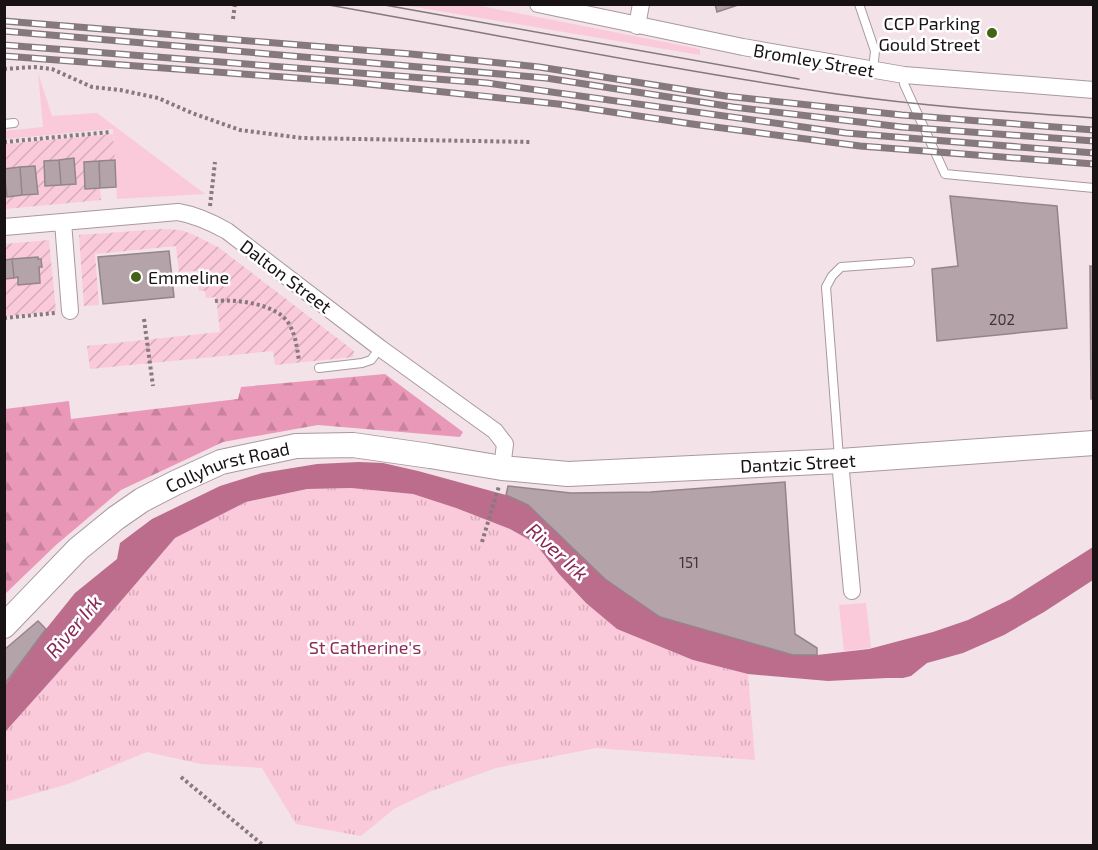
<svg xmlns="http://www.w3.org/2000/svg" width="1098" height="850" font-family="'Exo 2',sans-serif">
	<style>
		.grass { fill: #fac9da }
		.forest { fill: url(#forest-firs) }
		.park { fill: url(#park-tufts) }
		.garden { fill: url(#garden-furrows); fill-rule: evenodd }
		.water { fill: #bb6d8b }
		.building { fill: #b4a4a9; stroke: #94858a; stroke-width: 1.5 }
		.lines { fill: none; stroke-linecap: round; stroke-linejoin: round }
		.lane-casing { stroke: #a9999e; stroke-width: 10 }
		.street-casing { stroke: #a9999e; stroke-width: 18 }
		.secondary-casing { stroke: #a9999e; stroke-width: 26 }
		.path { stroke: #857a7e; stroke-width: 4; stroke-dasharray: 3 3; stroke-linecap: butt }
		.lane { stroke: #fff; stroke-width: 8 }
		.street { stroke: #fff; stroke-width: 16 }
		.secondary { stroke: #fff; stroke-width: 24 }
		.tram { stroke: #85797d; stroke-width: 1.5 }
		.rail-casing { stroke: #85797d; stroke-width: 7 }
		.rail { stroke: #fff; stroke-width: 4.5; stroke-dasharray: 14; stroke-linecap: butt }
		.poi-dot { fill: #446317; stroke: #fff; stroke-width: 2 }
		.labels { text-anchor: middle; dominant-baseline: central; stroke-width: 5; stroke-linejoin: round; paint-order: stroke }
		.number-label { font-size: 15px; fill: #3f3639 }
		.poi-label { font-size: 18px; fill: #181214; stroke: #fff; text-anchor: end }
		.street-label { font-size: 18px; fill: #181214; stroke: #fff }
		.park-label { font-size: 18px; fill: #8d2e59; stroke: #fff }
		.water-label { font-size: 20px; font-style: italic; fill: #882955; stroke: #fff }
	</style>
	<defs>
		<pattern id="forest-firs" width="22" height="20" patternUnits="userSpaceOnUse" patternTransform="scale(1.5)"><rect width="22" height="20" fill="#ea98b7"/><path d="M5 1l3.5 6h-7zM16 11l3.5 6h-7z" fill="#c8829c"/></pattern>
		<pattern id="park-tufts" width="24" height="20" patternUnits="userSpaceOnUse" patternTransform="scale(1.5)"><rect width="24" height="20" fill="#fac9da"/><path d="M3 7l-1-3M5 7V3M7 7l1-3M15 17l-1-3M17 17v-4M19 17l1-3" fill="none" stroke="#d6acba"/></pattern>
		<pattern id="garden-furrows" width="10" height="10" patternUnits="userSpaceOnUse" patternTransform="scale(1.5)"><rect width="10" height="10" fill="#fac9da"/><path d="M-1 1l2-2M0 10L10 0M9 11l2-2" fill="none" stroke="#d6acba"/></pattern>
	</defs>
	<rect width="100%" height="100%" fill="#f3e2e8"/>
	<path class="grass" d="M 404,5 L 476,5 L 700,49 L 700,55 Z
		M 38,73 L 52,116 L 97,113 L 205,194 L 117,199 L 113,129 L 5,139 L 4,131 L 43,127 Z
		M 866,603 L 871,648 L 844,651 L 839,605 Z"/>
	<path class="forest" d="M 385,374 L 463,432 L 460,437 L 318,425 L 223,442 L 121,490 L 56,545 L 5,594 L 5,409 L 69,401 L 71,419 L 238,399 L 241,387 Z"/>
	<path class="park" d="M 351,488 L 413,494 L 456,508 L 510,529 L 535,543 L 559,574 L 586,603 L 617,629 L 693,660 L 748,674 L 755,760 L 596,748 L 496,768 L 429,792 L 394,809 L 361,836 L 296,824 L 262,768 L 201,764 L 147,752 L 68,784 L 5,802 L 5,732 L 97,629 L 175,538 L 246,502 L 307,489 Z"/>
	<path class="garden" d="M 113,134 L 115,160 L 84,163 L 86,189 L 100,188 L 101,200 L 5,209 L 5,174 L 7,197 L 38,193 L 35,166 L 5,169 L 4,144 ZM 74,159 L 76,184 L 46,186 L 44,161 Z
		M 163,229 L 180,230 L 192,234 L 218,247 L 354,351 L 353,357 L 275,365 L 273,351 L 90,369 L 87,346 L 220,332 L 216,297 L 206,298 L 205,291 L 199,291 L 197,271 L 179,272 L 176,246 L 95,254 L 99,305 L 84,306 L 79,235 Z
		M 49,240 L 56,311 L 5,316 L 4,279 L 18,277 L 19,284 L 40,283 L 39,267 L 42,267 L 41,259 L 38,259 L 37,257 L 5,260 L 5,244 Z"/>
	<path class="water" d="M 359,462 L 383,463 L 418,471 L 506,495 L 528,505 L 605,579 L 660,617 L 793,655 L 817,655 L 869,649 L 933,632 L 968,620 L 1011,599 L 1093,547 L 1093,580 L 1044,612 L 1004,635 L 963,653 L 927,663 L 911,676 L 903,678 L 887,678 L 828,681 L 748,674 L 693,660 L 617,629 L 586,603 L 559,574 L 535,543 L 510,529 L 456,508 L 413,494 L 351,488 L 307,489 L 246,502 L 175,538 L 97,629 L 5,732 L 5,685 L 46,629 L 75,593 L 117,559 L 120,543 L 152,519 L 220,486 L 262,473 L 317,464 Z"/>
	<path class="building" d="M 715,4 L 741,4 L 717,12 Z
		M 74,158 L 76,184 L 61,185 L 59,160 Z
		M 59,160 L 61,185 L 45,186 L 44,161 Z
		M 115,160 L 116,187 L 100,188 L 99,161 Z
		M 99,161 L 100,188 L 85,189 L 84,162 Z
		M 35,166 L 38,194 L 22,195 L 20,167 Z
		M 20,167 L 22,195 L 7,197 L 4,169 Z
		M 950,196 L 1057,206 L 1067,328 L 937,341 L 932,269 L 958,266 Z
		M 169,251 L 174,297 L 103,304 L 98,257 Z
		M 38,257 L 38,259 L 41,259 L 42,267 L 39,267 L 40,283 L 18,285 L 18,277 L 14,278 L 12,259 Z
		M 12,259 L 14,278 L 4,279 L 4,260 Z
		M 1090,266 L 1094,267 L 1094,399 L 1091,399 Z
		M 785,482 L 795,634 L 817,648 L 817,655 L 793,655 L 660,617 L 605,579 L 528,505 L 506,495 L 508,486 L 571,493 L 651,492 Z
		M 38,621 L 46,629 L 4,685 L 4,650 Z"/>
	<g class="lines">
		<defs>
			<path id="lane" d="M 859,4 L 875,51 L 873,70
				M 904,75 L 904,84 L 945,174 L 1094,188
				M 4,124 L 14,123
				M 319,368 L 362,363 L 371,360 L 380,348
				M 839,458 L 826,287 L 832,276 L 841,267 L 910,262"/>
			<path id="street" d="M 538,4 L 743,47 L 904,75 L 1094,90
				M 637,26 L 641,4
				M 63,222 L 70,311
				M 4,227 L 178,212 C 196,215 211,222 227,231 L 380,348 L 495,431 L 505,444 L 502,468
				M 840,461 L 852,591"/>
			<g id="secondary">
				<path id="s1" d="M 4,626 L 78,549 L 116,518 L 142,500 L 175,483 L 221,462 L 296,446 L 353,445 L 430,456 L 502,468 L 568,474 L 840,461 L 1094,443"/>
			</g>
		</defs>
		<use href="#lane" class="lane-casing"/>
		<use href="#street" class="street-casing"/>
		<use href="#secondary" class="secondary-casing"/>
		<path class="path" d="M 233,19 L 235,4
			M 4,69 L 34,67 L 52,69 L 92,87 L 120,90 L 158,98 L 192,113 L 240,130 L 302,138 L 532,142
			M 4,142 L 111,132
			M 210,206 L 215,162
			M 215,301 C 237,299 278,304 289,324 C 296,336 297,348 299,361
			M 4,318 L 55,313
			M 144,319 L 153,386
			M 482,542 L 499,486
			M 181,777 L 264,846"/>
		<use href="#lane" class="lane"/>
		<use href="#street" class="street"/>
		<use href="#secondary" class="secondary"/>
		<path class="tram" d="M 323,4 C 494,34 665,69 837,94 C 922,106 1008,112 1094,118
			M 379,4 L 799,79"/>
		<defs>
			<path id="rail" d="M 4,21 L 411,54 L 490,62 L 539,67 L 725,96 L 902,115 L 1094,130
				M 4,31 L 546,78 L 733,107 L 902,127 L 1094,141
				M 4,45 L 487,83 L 846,133 L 1094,153
				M 4,56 L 349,82 L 558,104 L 692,124 L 860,146 L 1094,164"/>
		</defs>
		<use href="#rail" class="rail-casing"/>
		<use href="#rail" class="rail"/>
	</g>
	<g class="poi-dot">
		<circle cx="992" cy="33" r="6"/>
		<circle cx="136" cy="277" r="6"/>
	</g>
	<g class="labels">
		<g class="number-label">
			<text x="1002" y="319">202</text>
			<text x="689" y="562">151</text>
		</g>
		<g class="poi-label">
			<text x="980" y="23">CCP Parking<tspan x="980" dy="21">Gould Street</tspan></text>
			<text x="148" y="277" text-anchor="start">Emmeline</text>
		</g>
		<g class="street-label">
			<text transform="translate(814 60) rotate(10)">Bromley Street</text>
			<text transform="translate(286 276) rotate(37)">Dalton Street</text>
			<text stroke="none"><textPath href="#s1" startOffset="856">Dantzic Street</textPath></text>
			<text stroke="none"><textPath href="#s1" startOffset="280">Collyhurst Road</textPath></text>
		</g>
		<g class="park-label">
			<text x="365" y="647">St Catherine's</text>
		</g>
		<g class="water-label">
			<text transform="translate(558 551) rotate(42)">River Irk</text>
			<text transform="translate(73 626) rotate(-50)">River Irk</text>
		</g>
	</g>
	<rect width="1098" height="850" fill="none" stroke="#181214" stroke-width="12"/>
</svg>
